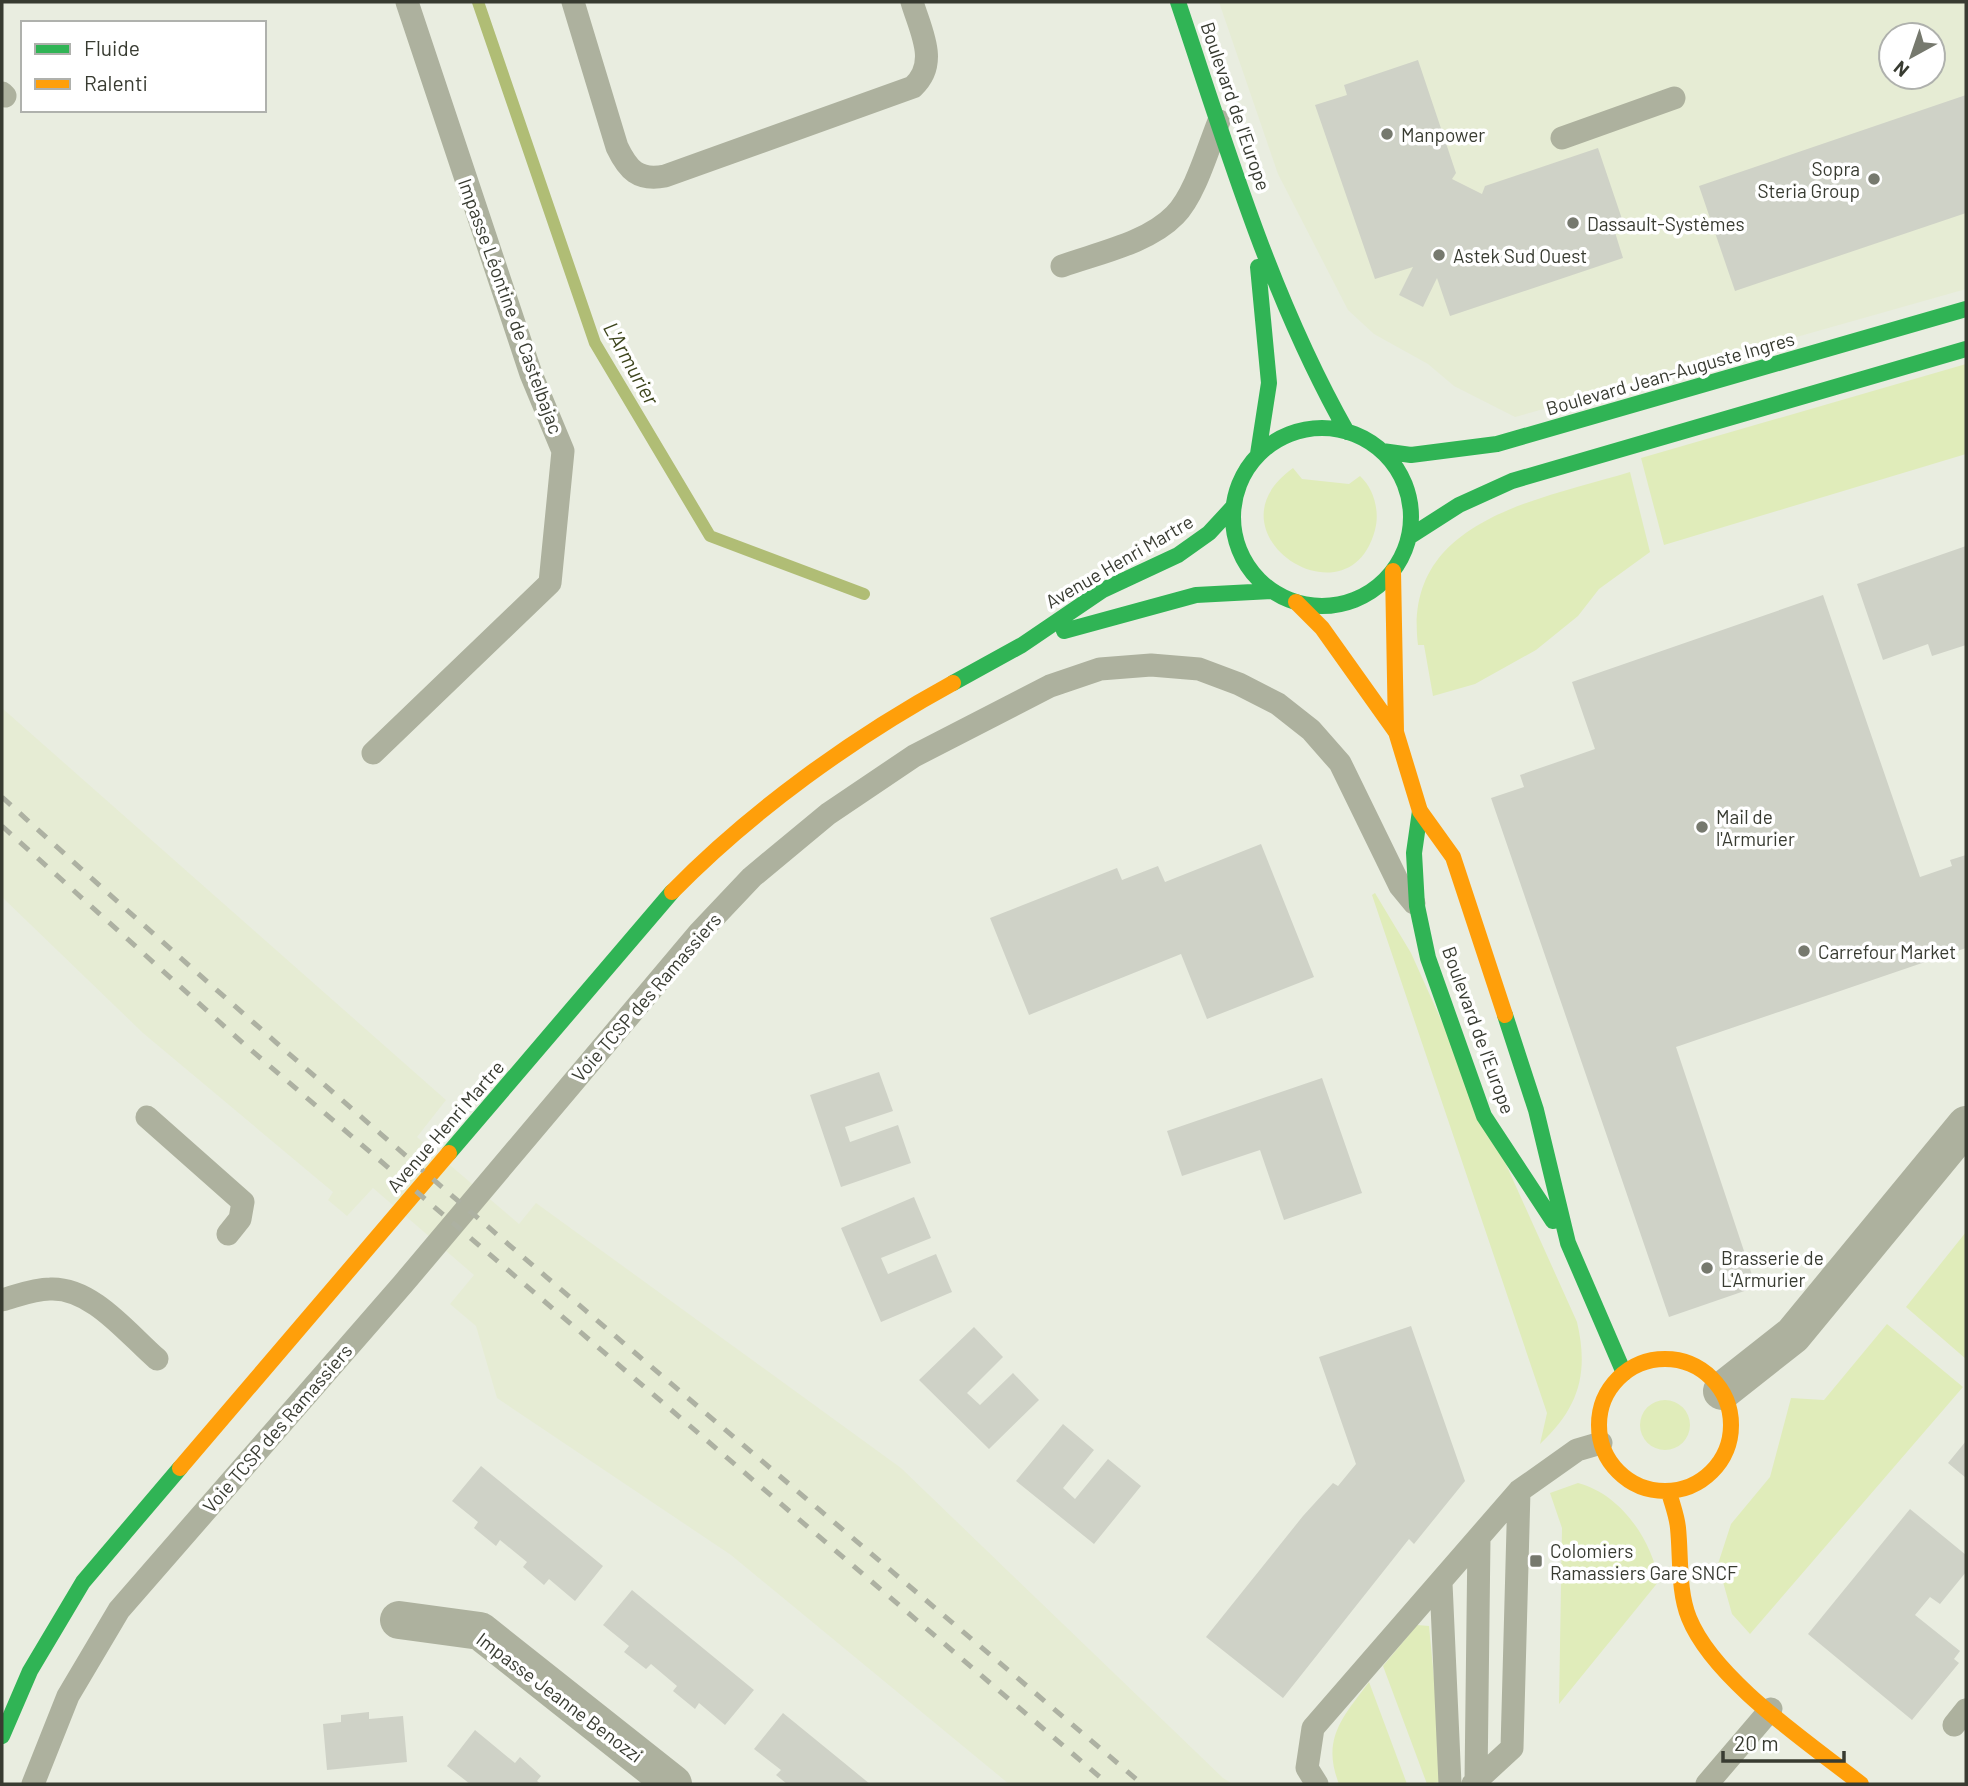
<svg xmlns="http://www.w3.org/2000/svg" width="1968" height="1786" font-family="Barlow,sans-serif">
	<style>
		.built { fill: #e6ecd4; fill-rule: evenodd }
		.green { fill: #e0ecba }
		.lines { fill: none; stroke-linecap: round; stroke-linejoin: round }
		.stream { stroke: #b0bd75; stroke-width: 12 }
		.building { fill: #cfd2c7 }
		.lane { stroke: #adb19e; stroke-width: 23 }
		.street { stroke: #adb19e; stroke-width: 38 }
		.fast { stroke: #30b455; stroke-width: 16 }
		.slow { stroke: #ff9f0a; stroke-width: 16 }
		.rail { stroke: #adb1a2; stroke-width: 5; stroke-dasharray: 12 12; stroke-linecap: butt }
		.poi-dot { fill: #76796e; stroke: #fff; stroke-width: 2.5 }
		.labels { text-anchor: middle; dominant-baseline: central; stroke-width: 7; stroke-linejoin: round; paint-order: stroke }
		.street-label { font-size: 19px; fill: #383b31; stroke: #fff }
		.poi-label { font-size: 19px; fill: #383b31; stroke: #fff; text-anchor: start }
		.water-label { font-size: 21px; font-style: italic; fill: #3d451c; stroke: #fff }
	</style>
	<rect width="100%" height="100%" fill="#e9ede0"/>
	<path class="built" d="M 1219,2 L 1966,2 L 1966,289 L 1515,417 L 1454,386 L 1428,364 L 1374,334 L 1348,310 L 1278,174 ZM 1891,35 L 1933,35 L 1933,77 L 1891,77 Z
		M 2,708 L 446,1100 L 417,1137 L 519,1224 L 536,1203 L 901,1468 L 1223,1778 L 1233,1784 L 1009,1784 L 731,1555 L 497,1398 L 476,1326 L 450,1304 L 474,1275 L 373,1188 L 347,1216 L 328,1200 L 333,1192 L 143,1033 L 2,897 Z"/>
	<path class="green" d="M 1966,364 L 1966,454 L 1664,545 L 1641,458 Z
		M 1293,468 L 1302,479 L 1349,484 L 1360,476 C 1374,489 1380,511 1375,530 C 1349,629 1202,533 1293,468 Z
		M 1630,472 L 1650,552 L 1599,589 L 1578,616 L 1536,650 L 1475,684 L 1433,696 L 1424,645 L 1418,645 C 1402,519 1539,500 1630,472 Z
		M 1375,893 L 1411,953 L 1577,1322 C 1589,1373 1579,1408 1540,1444 L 1547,1413 L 1372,895 Z
		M 1966,1232 L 1966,1359 L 1906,1307 Z
		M 1887,1324 L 1963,1387 L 1750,1634 L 1732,1614 L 1718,1564 L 1731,1524 L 1770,1477 L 1791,1398 L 1824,1400 Z
		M1640 1425a25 25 0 1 1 50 0a25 25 0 1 1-50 0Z
		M 1578,1483 C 1620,1494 1651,1538 1659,1581 L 1559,1704 L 1562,1528 L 1550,1493 Z
		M 1417,1625 L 1429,1626 L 1443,1772 L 1440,1782 L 1427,1784 L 1383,1666 Z
		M 1369,1682 L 1407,1784 L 1339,1784 C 1321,1739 1343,1717 1369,1682 Z"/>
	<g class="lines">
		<path class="stream" d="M 478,2 L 595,343 L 710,536 L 864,594"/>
	</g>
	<path class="building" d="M 1418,60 L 1456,173 L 1452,179 L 1482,194 L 1485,186 L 1598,148 L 1623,222 L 1613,226 L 1623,258 L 1450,316 L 1437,278 L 1423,307 L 1399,295 L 1413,267 L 1375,279 L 1315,105 L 1347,95 L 1344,85 Z
		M 1966,95 L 1966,213 L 1735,291 L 1699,186 Z
		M 1966,546 L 1966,645 L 1932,656 L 1928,644 L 1883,660 L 1857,584 Z
		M 1823,595 L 1920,877 L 1952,866 L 1950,860 L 1966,855 L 1966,948 L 1676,1047 L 1756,1287 L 1669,1317 L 1491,798 L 1524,787 L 1520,775 L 1595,749 L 1572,682 Z
		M 1261,844 L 1314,977 L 1207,1019 L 1181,954 L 1029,1015 L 990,918 L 1117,868 L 1122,880 L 1158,866 L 1165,882 Z
		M 879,1072 L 893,1111 L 845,1127 L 850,1142 L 898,1125 L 911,1163 L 841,1187 L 810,1095 Z
		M 1322,1078 L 1362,1193 L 1284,1220 L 1260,1150 L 1182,1176 L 1167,1131 Z
		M 914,1197 L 931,1238 L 881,1258 L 888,1274 L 936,1254 L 952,1292 L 881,1322 L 841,1228 Z
		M 1411,1326 L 1465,1481 L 1414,1544 L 1409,1539 L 1283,1698 L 1206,1637 L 1303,1516 L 1333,1483 L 1338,1486 L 1356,1464 L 1319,1357 Z
		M 974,1327 L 1003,1357 L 967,1393 L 980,1405 L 1013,1373 L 1039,1400 L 989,1449 L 919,1380 Z
		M 1063,1424 L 1094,1450 L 1063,1488 L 1075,1499 L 1108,1459 L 1141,1486 L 1094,1544 L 1016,1481 Z
		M 1966,1441 L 1966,1478 L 1948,1463 Z
		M 481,1466 L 603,1566 L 575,1601 L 549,1579 L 544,1585 L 523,1567 L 527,1562 L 500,1540 L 496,1546 L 474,1528 L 478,1522 L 452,1501 Z
		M 1910,1509 L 1966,1555 L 1966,1572 L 1940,1604 L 1930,1597 L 1915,1615 L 1960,1651 L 1954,1659 L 1959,1663 L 1912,1720 L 1808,1634 Z
		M 632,1590 L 754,1690 L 725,1725 L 699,1703 L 695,1709 L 673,1691 L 677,1686 L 651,1664 L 646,1669 L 624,1652 L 629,1646 L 603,1625 Z
		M 369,1712 L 369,1719 L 403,1716 L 407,1762 L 327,1770 L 323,1724 L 341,1722 L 341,1715 Z
		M 783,1713 L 870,1784 L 787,1784 L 776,1775 L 781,1770 L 754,1749 Z
		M 475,1730 L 515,1763 L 520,1757 L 541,1776 L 537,1781 L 541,1784 L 470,1784 L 447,1766 Z"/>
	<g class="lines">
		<path class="lane" d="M 573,2 L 617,147 C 628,170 638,181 665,176 L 913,87 C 939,63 921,32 912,2
			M 2,93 L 5,96
			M 1562,138 L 1674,98
			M 1062,266 C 1098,253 1148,243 1175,215 C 1195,195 1208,148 1219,121
			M 373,753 L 550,583 L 563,451 L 531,374 L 407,2
			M 147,1117 L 243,1202 L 240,1219 L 228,1234
			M 2,1300 C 17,1296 33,1289 50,1289 C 92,1287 128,1334 157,1359
			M 1441,1583 L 1450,1784
			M 1954,1725 L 1966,1710
			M 1476,1782 L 1479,1538
			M 33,1784 L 68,1696 L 119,1610 L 403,1284 L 699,933 L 752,877 L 828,814 L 914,756 L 1050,686 L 1100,669 L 1151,665 L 1199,669 L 1239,684 L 1278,704 L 1311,730 L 1340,763 L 1400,886 L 1414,903
			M 1317,1784 L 1307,1768 L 1313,1728 L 1519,1491 L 1577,1450 L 1601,1443
			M 1473,1784 L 1512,1748 L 1519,1491
			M 1707,1784 L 1771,1709"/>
		<path class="street" d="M 1722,1391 L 1793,1335 L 1966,1125
			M 399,1620 L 480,1631 L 673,1784"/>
		<path class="fast" d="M 1178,2 C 1227,148 1271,298 1347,432
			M 1258,267 L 1269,383 L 1258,454
			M1233 517a89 89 0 1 1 178 0a89 89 0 1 1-178 0Z
			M 1382,451 L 1411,455 L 1497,444 L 1966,309
			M 1409,537 L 1459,505 L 1512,481 L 1966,349
			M 1064,631 L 1196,595 L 1272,591
			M 953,683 L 1022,645 L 1103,590 L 1178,555 L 1209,533 L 1233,507
			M 1420,811 L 1414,853 L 1417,906 L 1428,958 L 1484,1116 L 1553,1221
			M 1505,1015 L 1536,1110 L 1568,1243 L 1624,1373
			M 449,1153 L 672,892
			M 2,1736 L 30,1671 L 83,1582 L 180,1468"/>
		<path class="slow" d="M 1393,571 L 1396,732 L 1420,811 L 1453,857 L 1505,1015
			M 1296,602 L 1322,628 L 1396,732
			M 672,892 C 751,811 854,737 953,683
			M1599 1425a66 66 0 1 1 132 0a66 66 0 1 1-132 0Z
			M 180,1468 L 449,1153
			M 1669,1492 C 1672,1504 1677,1516 1678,1528 C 1681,1557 1678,1591 1689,1618 C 1714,1680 1809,1743 1861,1784"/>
		<path class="rail" d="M 2,797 C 373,1136 760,1458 1142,1784
			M 2,826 L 244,1044 L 1108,1784"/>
	</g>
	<g class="poi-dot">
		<circle cx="1387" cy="134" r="7"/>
		<circle cx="1874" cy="179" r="7"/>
		<circle cx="1573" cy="223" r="7"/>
		<circle cx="1439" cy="255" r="7"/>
		<circle cx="1702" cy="827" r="7"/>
		<circle cx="1804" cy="951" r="7"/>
		<circle cx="1707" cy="1268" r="7"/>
		<rect x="1529" y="1554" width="14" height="14" rx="3.5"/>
	</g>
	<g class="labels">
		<g class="street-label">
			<text transform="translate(1236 106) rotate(71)">Boulevard de l'Europe</text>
			<text transform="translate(511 306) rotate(70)">Impasse Léontine de Castelbajac</text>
			<text transform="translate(1670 373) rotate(-16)">Boulevard Jean-Auguste Ingres</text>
			<text transform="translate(1119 561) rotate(-30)">Avenue Henri Martre</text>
			<text transform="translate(646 997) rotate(-49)">Voie TCSP des Ramassiers</text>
			<text transform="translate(1479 1030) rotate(70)">Boulevard de l'Europe</text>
			<text transform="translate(445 1126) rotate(-49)">Avenue Henri Martre</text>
			<text transform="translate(277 1428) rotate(-49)">Voie TCSP des Ramassiers</text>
			<text transform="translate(560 1697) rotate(37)">Impasse Jeanne Benozzi</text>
		</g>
		<g class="poi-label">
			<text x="1401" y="134">Manpower</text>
			<text x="1860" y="168" text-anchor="end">Sopra<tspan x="1860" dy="22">Steria Group</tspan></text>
			<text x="1587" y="223">Dassault-Systèmes</text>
			<text x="1453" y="255">Astek Sud Ouest</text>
			<text x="1716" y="816">Mail de<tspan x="1716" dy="22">l'Armurier</tspan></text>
			<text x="1818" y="951">Carrefour Market</text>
			<text x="1721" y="1257">Brasserie de<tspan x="1721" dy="22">L'Armurier</tspan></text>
			<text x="1550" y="1550">Colomiers<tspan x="1550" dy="22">Ramassiers Gare SNCF</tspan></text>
		</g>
		<g class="water-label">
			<text transform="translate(632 363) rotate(61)">L'Armurier</text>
		</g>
	</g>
	<rect width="1968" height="1786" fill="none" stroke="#383b31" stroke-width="7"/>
	<rect x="21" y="21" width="245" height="91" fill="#ffffff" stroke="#afb1ad" stroke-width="2"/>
	<rect x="35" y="44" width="35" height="10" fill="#30b455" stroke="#afb1ad" stroke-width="2"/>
	<text x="84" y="56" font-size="21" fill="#383b31">Fluide</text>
	<rect x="35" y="79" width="35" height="10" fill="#ff9f0a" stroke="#afb1ad" stroke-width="2"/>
	<text x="84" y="91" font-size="21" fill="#383b31">Ralenti</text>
	<g transform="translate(1912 56) rotate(220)"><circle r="33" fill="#ffffff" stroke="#afb1ad" stroke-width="2"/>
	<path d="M0-5L12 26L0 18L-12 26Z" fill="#76796e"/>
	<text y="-10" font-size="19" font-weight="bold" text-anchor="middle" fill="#383b31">N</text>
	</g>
	<path d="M1723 1751v10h121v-10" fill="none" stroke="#383b31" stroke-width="3.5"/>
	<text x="1734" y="1751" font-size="21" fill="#383b31" stroke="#ffffff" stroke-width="5" paint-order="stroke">20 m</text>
</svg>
